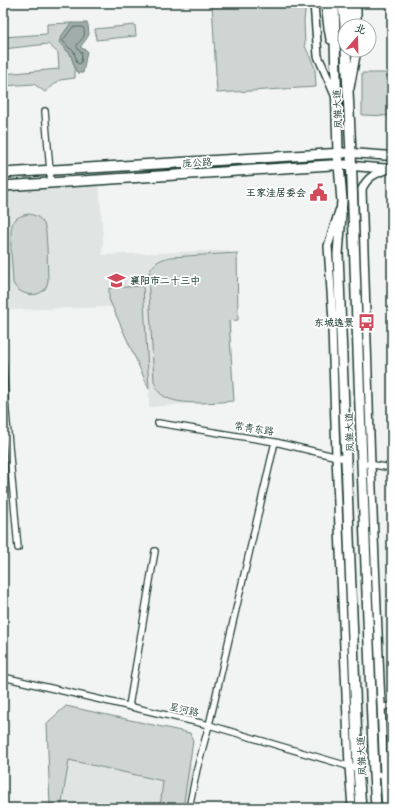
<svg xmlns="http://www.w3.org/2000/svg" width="395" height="811" font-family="Pangolin,'LXGW WenKai TC',sans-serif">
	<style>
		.built { fill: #e0e4e3 }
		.green { fill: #ced5d3; stroke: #768984 }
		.water { fill: #a1adaa; stroke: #6d807b }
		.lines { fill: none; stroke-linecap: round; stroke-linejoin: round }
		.shore { stroke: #536a63; stroke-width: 1 }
		.minor-casing { stroke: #1f3d34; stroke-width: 8 }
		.tertiary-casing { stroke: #1f3d34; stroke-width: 10 }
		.secondary-casing { stroke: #1f3d34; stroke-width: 11 }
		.primary-casing { stroke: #1f3d34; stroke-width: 12 }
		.minor { stroke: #fff; stroke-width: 5.5 }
		.tertiary { stroke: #fff; stroke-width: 7 }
		.secondary { stroke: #fff; stroke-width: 8 }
		.primary { stroke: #fff; stroke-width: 9 }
		.labels { text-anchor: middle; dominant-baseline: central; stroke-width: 3.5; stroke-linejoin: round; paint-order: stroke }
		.street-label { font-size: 10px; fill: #1f3d34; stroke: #fff }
		.poi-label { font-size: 10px; font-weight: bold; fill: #1f3d34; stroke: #fff; text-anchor: end }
	</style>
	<rect width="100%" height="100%" fill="#f2f3f3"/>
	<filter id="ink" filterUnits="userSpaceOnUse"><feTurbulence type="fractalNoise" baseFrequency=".025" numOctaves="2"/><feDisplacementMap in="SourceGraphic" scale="8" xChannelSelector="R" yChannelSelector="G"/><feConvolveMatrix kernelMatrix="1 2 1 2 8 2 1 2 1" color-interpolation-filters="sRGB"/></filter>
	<g filter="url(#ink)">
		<path class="built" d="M 99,183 L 103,238 L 102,255 L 230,250 L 232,400 L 149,407 L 149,389 L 112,307 L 3,310 L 3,187 Z
			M 57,744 L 197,769 L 189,808 L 51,808 Z"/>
		<path class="green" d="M 212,3 L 306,3 L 304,21 L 305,46 L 315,68 L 316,87 L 217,93 Z
			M 71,23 L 61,37 L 60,43 L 67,51 L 70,53 L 75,68 L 75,78 L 60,80 L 45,92 L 34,84 L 3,86 L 3,74 L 59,69 L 58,53 L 48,44 L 3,49 L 3,37 L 47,34 L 47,24 Z
			M 135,25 L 136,36 L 96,40 L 95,29 Z
			M 362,73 L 392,73 L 392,116 L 362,115 Z
			M 29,214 C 35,215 41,218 44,224 C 47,231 46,239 47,246 C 47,258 48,269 48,281 C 47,284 47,287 44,290 C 35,299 18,294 13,283 C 13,272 8,231 13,223 C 16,217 22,215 29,214 Z
			M 237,253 L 238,320 L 229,321 L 234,401 C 215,402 172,408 159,392 C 156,389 155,384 154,381 L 148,276 C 152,264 158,260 170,257 Z
			M 143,286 L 149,389 L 109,299 L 109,288 Z
			M 66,706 L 190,733 L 193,741 L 183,808 L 160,808 L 163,781 L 69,760 L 61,808 L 50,808 L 47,723 Z"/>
		<path class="water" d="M 71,23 L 87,23 L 88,25 L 89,34 L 87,38 L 81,46 L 81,48 L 86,50 L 87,51 L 83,73 L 78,73 L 76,71 L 70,53 L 67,51 L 59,42 L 61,37 Z"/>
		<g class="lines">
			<path class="shore" d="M 73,27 L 83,27 L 84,29 C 84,31 85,34 84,36 C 79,44 72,45 82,53 L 81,63 L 79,64 L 77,63 L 74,51 L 69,48 L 63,41 Z"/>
			<defs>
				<path id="minor" d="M 45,111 L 51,183
					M 3,361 L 5,400 L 3,400
					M 5,400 L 18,548
					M 158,423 L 275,442 L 346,459
					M 368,464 L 392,468
					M 3,677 L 209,725 L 358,769
					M 129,706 L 155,551
					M 381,707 L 392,706
					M 374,773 L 392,779
					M 189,808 L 197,769 L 209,725 L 275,442"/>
				<path id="tertiary" d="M 314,3 L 318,56 L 335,95
					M 357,3 L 357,26
					M 350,88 L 357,50
					M 339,211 L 328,246 L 333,321 L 332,328 L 336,456 L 349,766 L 352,808
					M 386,808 L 384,776 L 371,465 L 362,189 C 368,176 375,174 388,169"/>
				<path id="secondary" d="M 351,153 L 392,156
					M 352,166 L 392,169"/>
				<path id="primary" d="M 326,3 L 329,28 L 331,39
					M 334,3 L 338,153 L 342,201 L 338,254 L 358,769 L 361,808
					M 343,3 L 345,26
					M 350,3 L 351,19
					M 346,50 L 351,153 L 362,463 L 374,773 L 376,808
					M 3,173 L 344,153
					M 3,186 L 331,165 L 345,165"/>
			</defs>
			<use href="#minor" class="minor-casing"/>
			<use href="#tertiary" class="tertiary-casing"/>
			<use href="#secondary" class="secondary-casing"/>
			<use href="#primary" class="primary-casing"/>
			<use href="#minor" class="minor"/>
			<use href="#tertiary" class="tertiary"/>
			<use href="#secondary" class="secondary"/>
			<use href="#primary" class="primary"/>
		</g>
	</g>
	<defs>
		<symbol id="civic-bare" viewBox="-9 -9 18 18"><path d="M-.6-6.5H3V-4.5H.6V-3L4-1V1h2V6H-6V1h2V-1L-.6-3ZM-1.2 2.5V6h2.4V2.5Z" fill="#d1495b" stroke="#fff" stroke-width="2.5" paint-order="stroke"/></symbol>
		<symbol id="school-bare" viewBox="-9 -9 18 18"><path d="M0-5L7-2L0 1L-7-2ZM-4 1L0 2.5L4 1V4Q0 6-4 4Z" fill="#d1495b" stroke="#fff" stroke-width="2.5" paint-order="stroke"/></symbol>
		<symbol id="bus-bare" viewBox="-9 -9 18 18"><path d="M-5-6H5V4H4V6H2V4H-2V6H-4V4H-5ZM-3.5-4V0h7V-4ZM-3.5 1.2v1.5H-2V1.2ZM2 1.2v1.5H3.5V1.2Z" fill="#d1495b" stroke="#fff" stroke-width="2.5" paint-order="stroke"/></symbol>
	</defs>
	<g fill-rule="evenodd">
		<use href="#civic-bare" x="306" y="180" width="25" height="25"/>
		<use href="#school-bare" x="104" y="268" width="25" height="25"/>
		<use href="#bus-bare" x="354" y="310" width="25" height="25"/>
	</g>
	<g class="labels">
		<g class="street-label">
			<text transform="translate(338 109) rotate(-93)">凤雏大道</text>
			<text transform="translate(197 163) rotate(-4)">庞公路</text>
			<text transform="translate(254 429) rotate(9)">常青东路</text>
			<text transform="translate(350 432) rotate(-92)">凤雏大道</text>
			<text transform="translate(184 710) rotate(13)">星河路</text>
			<text transform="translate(362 756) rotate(-93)">凤雏大道</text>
		</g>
		<g class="poi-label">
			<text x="306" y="193">王家洼居委会</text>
			<text x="130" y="281" text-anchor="start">襄阳市二十三中</text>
			<text x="354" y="323">东城逸景</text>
		</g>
	</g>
	<rect width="395" height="811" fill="none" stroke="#fff" stroke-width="16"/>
	<rect x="8" y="8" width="379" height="795" fill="none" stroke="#1f3d34" stroke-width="1.5" filter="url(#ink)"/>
	<g transform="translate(357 38) rotate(20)"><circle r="19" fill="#ffffff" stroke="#a5b1ae"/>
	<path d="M0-3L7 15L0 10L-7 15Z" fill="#d1495b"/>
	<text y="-6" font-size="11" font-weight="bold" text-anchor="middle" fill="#1f3d34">北</text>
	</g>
</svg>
